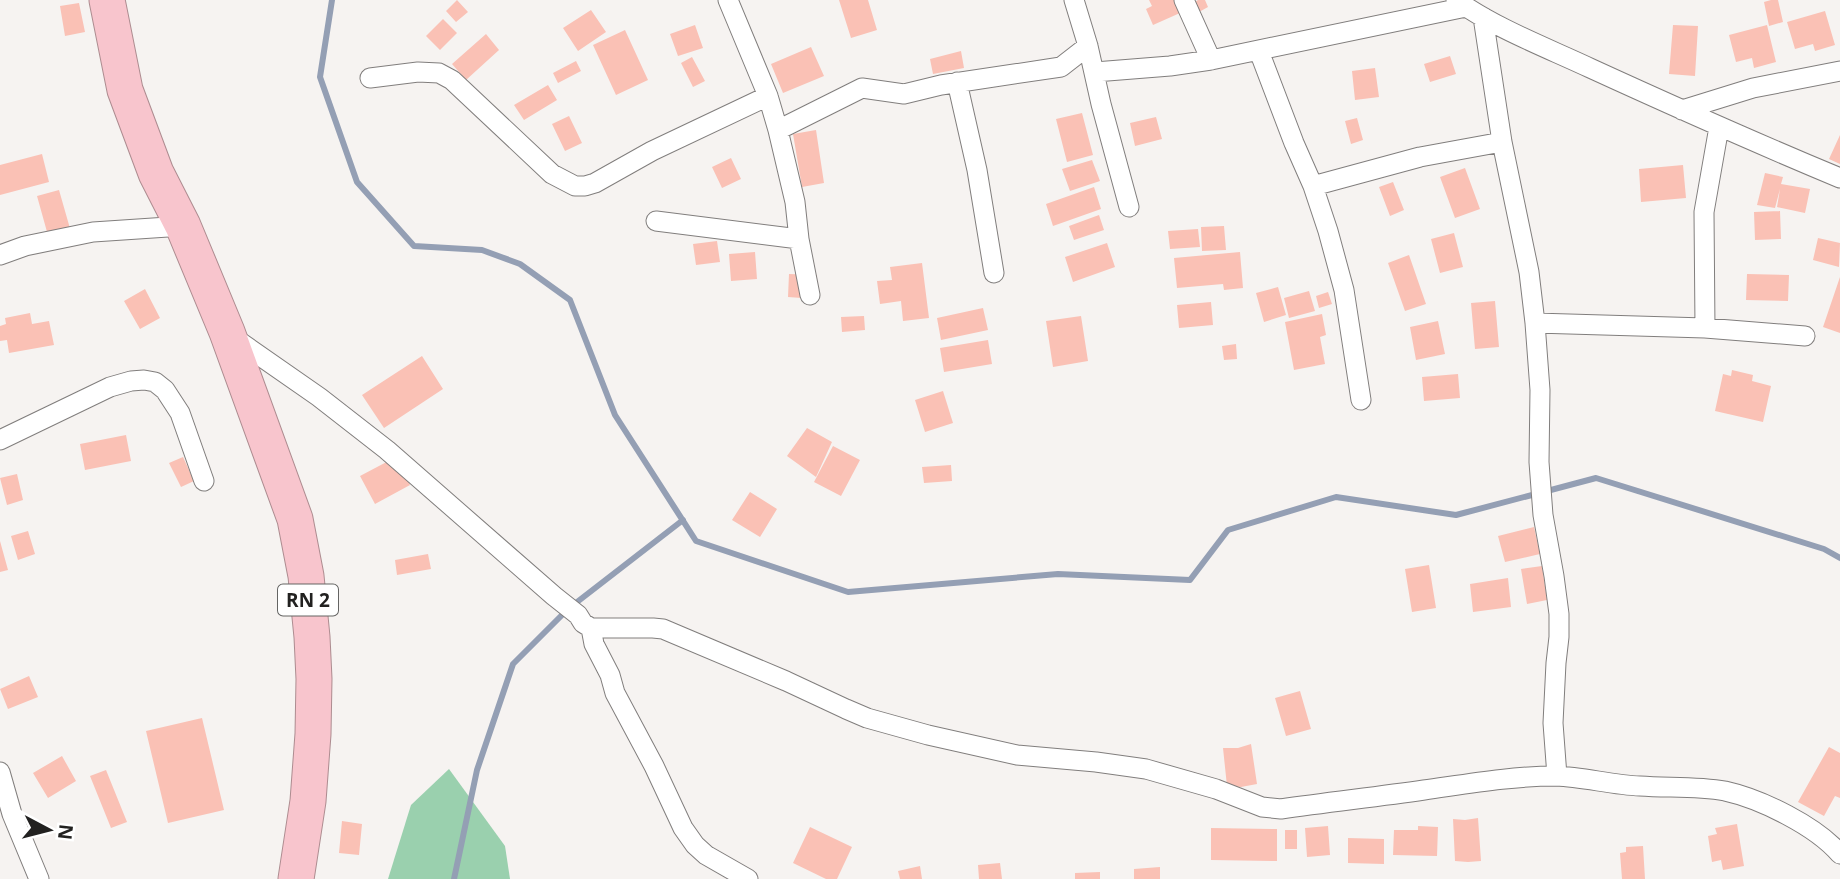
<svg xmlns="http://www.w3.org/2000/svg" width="1840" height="879" font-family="'Open Sans',sans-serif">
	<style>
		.green { fill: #9ad0ae }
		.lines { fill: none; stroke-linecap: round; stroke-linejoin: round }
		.stream { stroke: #949fb4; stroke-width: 6 }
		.building { fill: #fac1b5 }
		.street-casing { stroke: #817e7d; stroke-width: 21 }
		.highway-casing { stroke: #ad8c90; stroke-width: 37 }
		.street { stroke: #fff; stroke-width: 19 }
		.highway { stroke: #f8c5cd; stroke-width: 35 }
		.labels { text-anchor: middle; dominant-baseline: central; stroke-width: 6; stroke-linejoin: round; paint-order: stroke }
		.shield { fill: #fff; stroke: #646463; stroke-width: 2 }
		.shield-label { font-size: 19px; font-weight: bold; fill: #222120 }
	</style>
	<rect width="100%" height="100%" fill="#f6f3f1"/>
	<path class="green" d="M 449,769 L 505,846 L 510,879 L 388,879 L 411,805 Z"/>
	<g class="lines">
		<path class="stream" d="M 332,0 L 320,77 L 357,182 L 414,246 L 482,250 L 520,264 L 570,300 L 615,415 L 696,541 L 848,592 L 1058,574 L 1190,580 L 1228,530 L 1336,497 L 1456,515 L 1596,478 L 1824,549 L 1840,558
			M 454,879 L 477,770 L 513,664 L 568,609 L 683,520"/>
	</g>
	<path class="building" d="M 457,0 L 468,12 L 456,22 L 446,11 Z
		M 839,0 L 868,0 L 877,30 L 851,38 Z
		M 1149,0 L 1174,0 L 1180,13 L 1153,25 L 1146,9 L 1152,6 Z
		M 1198,0 L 1205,0 L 1208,7 L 1199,12 L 1195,2 Z
		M 1771,0 L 1778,0 L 1783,22 L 1769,26 L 1764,2 Z
		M 79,3 L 85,32 L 65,36 L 60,6 Z
		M 591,10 L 606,32 L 578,51 L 563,28 Z
		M 1825,11 L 1835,45 L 1815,51 L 1813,44 L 1795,49 L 1787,22 Z
		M 443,19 L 457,33 L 440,50 L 426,36 Z
		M 695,25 L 703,48 L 678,56 L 670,34 Z
		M 1673,25 L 1698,26 L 1695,76 L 1669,74 Z
		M 1767,25 L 1776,62 L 1754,68 L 1752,58 L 1736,62 L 1729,35 Z
		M 625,30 L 648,80 L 616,95 L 593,45 Z
		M 486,34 L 499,50 L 466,80 L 452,64 Z
		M 811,47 L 824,76 L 783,93 L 771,64 Z
		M 961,51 L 964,68 L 933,74 L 930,59 Z
		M 1450,56 L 1456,74 L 1430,82 L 1424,64 Z
		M 692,57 L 705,81 L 693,87 L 681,63 Z
		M 576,61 L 581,71 L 558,83 L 553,73 Z
		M 1375,68 L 1379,97 L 1355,100 L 1352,71 Z
		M 548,85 L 557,100 L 524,120 L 514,105 Z
		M 1082,113 L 1093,155 L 1067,162 L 1056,119 Z
		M 569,116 L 582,143 L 565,151 L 552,124 Z
		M 1156,117 L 1162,139 L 1135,146 L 1130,123 Z
		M 1357,118 L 1363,140 L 1351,144 L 1345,121 Z
		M 816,130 L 824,183 L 802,187 L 793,134 Z
		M 1840,135 L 1840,164 L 1829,159 Z
		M 42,154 L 49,182 L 0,195 L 0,165 Z
		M 731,158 L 741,179 L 722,188 L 712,167 Z
		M 1092,160 L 1100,181 L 1070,191 L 1062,169 Z
		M 1683,165 L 1686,198 L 1641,202 L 1639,169 Z
		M 1465,168 L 1480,209 L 1455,218 L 1440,177 Z
		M 1765,173 L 1783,177 L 1781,184 L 1810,189 L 1805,213 L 1777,207 L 1780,189 L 1775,208 L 1757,205 Z
		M 1393,182 L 1404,210 L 1390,216 L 1379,187 Z
		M 1094,187 L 1101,209 L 1053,226 L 1046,204 Z
		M 59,190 L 71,232 L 49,239 L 37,196 Z
		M 1780,211 L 1781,239 L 1755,240 L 1754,212 Z
		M 1099,215 L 1104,230 L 1074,240 L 1069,226 Z
		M 1224,226 L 1226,250 L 1202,251 L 1201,227 Z
		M 1198,229 L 1200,247 L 1170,249 L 1168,231 Z
		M 1454,233 L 1463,267 L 1440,273 L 1431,239 Z
		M 1818,238 L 1840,243 L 1839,267 L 1813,260 Z
		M 717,241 L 720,262 L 696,265 L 693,244 Z
		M 1107,243 L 1115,267 L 1073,282 L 1065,257 Z
		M 755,252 L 757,279 L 731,281 L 729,254 Z
		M 1240,252 L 1243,288 L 1224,290 L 1223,284 L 1177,288 L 1174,258 Z
		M 1409,255 L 1426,304 L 1405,311 L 1388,263 Z
		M 922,263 L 929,318 L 903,321 L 901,301 L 880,304 L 877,281 L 892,280 L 890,267 Z
		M 789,274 L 817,275 L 815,299 L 788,297 Z
		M 1747,274 L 1789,275 L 1788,301 L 1746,300 Z
		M 1840,277 L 1840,333 L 1823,327 Z
		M 1278,287 L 1286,315 L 1264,322 L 1256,293 Z
		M 145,289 L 160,318 L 140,329 L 124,301 Z
		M 1309,291 L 1315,311 L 1289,318 L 1284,298 Z
		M 1328,292 L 1332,304 L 1319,308 L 1316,296 Z
		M 1495,301 L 1499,347 L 1475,349 L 1471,303 Z
		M 1211,302 L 1213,325 L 1179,328 L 1177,305 Z
		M 983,308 L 988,330 L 941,340 L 937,318 Z
		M 30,313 L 32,324 L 49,321 L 54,345 L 9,353 L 7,340 L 0,341 L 0,326 L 6,324 L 5,318 Z
		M 1322,314 L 1326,335 L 1320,337 L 1325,364 L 1294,370 L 1285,322 Z
		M 864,316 L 865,330 L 842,332 L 841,317 Z
		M 1081,316 L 1088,361 L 1053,367 L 1046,321 Z
		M 1438,321 L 1445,354 L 1416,360 L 1410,327 Z
		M 988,340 L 992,364 L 944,372 L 940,348 Z
		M 1236,344 L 1237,359 L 1224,360 L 1222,346 Z
		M 422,356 L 443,389 L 384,428 L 362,395 Z
		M 1732,370 L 1753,375 L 1752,381 L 1771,386 L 1763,422 L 1715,411 L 1723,374 L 1731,376 Z
		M 1458,374 L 1460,398 L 1424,401 L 1422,377 Z
		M 943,391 L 953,423 L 925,432 L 915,400 Z
		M 807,428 L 832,442 L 816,477 L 787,456 Z
		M 126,435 L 131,461 L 85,470 L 80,444 Z
		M 833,446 L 860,460 L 841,496 L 814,482 Z
		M 183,457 L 194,481 L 181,487 L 169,463 Z
		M 396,457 L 410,485 L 375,504 L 360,476 Z
		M 951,465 L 952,481 L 924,483 L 922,467 Z
		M 17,474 L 23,500 L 7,505 L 0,478 Z
		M 750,492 L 777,509 L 760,537 L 732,520 Z
		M 1534,527 L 1540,554 L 1505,562 L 1498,536 Z
		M 28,531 L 35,554 L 18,560 L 11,536 Z
		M 0,541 L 8,570 L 0,572 Z
		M 428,554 L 431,569 L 397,575 L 395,560 Z
		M 1429,565 L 1436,608 L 1412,612 L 1405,569 Z
		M 1542,566 L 1547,600 L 1527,604 L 1521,569 Z
		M 1508,578 L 1511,607 L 1473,612 L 1470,584 Z
		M 29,676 L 38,697 L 8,709 L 0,689 Z
		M 1300,691 L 1311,729 L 1286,736 L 1275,698 Z
		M 202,718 L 224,810 L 168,823 L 146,731 Z
		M 1251,744 L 1257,784 L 1241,787 L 1227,786 L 1223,748 L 1238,748 Z
		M 1829,747 L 1840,753 L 1840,798 L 1835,796 L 1824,816 L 1798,802 Z
		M 62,756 L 76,781 L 48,798 L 33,773 Z
		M 106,770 L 127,822 L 111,828 L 90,776 Z
		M 1478,818 L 1481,861 L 1468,862 L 1455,861 L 1453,819 L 1465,820 Z
		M 342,821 L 362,824 L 359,855 L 339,853 Z
		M 1737,824 L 1744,866 L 1723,870 L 1721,860 L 1712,862 L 1708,836 L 1717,834 L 1715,828 Z
		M 1328,826 L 1330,855 L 1307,857 L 1305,828 Z
		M 1418,826 L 1438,827 L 1437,856 L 1393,855 L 1394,830 L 1418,830 Z
		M 810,827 L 852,847 L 837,879 L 826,879 L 793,863 Z
		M 1211,828 L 1277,829 L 1277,861 L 1211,860 Z
		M 1285,830 L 1297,830 L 1297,849 L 1285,849 Z
		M 1348,838 L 1384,839 L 1384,864 L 1348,863 Z
		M 1643,846 L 1645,879 L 1622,879 L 1620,853 L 1626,852 L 1626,847 Z
		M 1000,863 L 1002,879 L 979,879 L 978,865 Z
		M 920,866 L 922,879 L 900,879 L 898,871 Z
		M 1160,867 L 1160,879 L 1134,879 L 1134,869 Z
		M 1100,872 L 1100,879 L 1075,879 L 1075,873 Z"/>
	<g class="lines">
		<defs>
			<path id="street" d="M 728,0 L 768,96 L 778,130 L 795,202 L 799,239 L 810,295
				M 1074,0 L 1088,46 L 1101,104 L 1129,207
				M 1184,0 L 1211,60
				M 1456,0 C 1495,28 1545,47 1590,68 C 1673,106 1756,143 1840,178
				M 1483,17 L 1502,142 L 1529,272 L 1535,323 L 1540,390 L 1539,462 L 1543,515 L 1554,576 L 1559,614 L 1559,637 L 1556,663 L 1553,723 L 1557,776
				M 1259,51 L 1294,143 L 1313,186 L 1328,231 L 1344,290 L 1361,400
				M 1095,72 L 1170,66 L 1211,60 L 1466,7
				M 370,78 L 418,72 L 439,73 L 452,80 L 552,174 L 575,186 L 585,186 L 595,183 L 652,151 L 768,96
				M 957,82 L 977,170 L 994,273
				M 1682,110 L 1753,88 L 1840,71
				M 778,130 L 862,88 L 904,94 L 941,85 L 1061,67 L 1088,46
				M 1313,186 L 1420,157 L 1502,142
				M 656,221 L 799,239
				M 0,255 L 25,246 L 93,232 L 183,226
				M 1535,323 L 1705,328 L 1805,336
				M 1705,328 L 1704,212 L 1719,127
				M 230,335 L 319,397 L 387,450 L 554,596 L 578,615 L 583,623 L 591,628 L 594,644 L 610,675 L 615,693 L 654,766 L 683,828 L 695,845 L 706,855 L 748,879
				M 0,440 L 110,387 L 131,381 L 144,380 L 155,382 L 165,390 L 180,413 L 204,481
				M 591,628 L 653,628 L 663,629 L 786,681 L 846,709 L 867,718 L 928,735 L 1017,755 L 1096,762 L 1146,769 L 1216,789 L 1262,807 L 1281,809 C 1329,802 1376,797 1424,790 C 1467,784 1512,776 1556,776 C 1584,777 1612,785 1640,786 C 1668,788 1697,786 1725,791 C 1761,799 1816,826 1840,854
				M 0,772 L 12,814 L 39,879"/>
			<path id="highway" d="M 107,0 L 125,90 L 156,173 L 183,226 L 227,332 L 295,519 L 306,576 L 312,637 L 314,679 L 313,734 L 308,801 L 296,879"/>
		</defs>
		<use href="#street" class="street-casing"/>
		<use href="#highway" class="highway-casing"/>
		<use href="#street" class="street"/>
		<use href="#highway" class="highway"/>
	</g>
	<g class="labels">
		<rect class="shield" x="278" y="584.5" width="60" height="31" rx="5"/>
		<g class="shield-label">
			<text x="308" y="600">RN 2</text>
		</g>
	</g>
	<g transform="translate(49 830) rotate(97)" stroke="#ffffff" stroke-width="5" paint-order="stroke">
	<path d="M0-5L12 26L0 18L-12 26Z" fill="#222120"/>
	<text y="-10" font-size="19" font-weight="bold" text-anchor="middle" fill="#222120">N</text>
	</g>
</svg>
